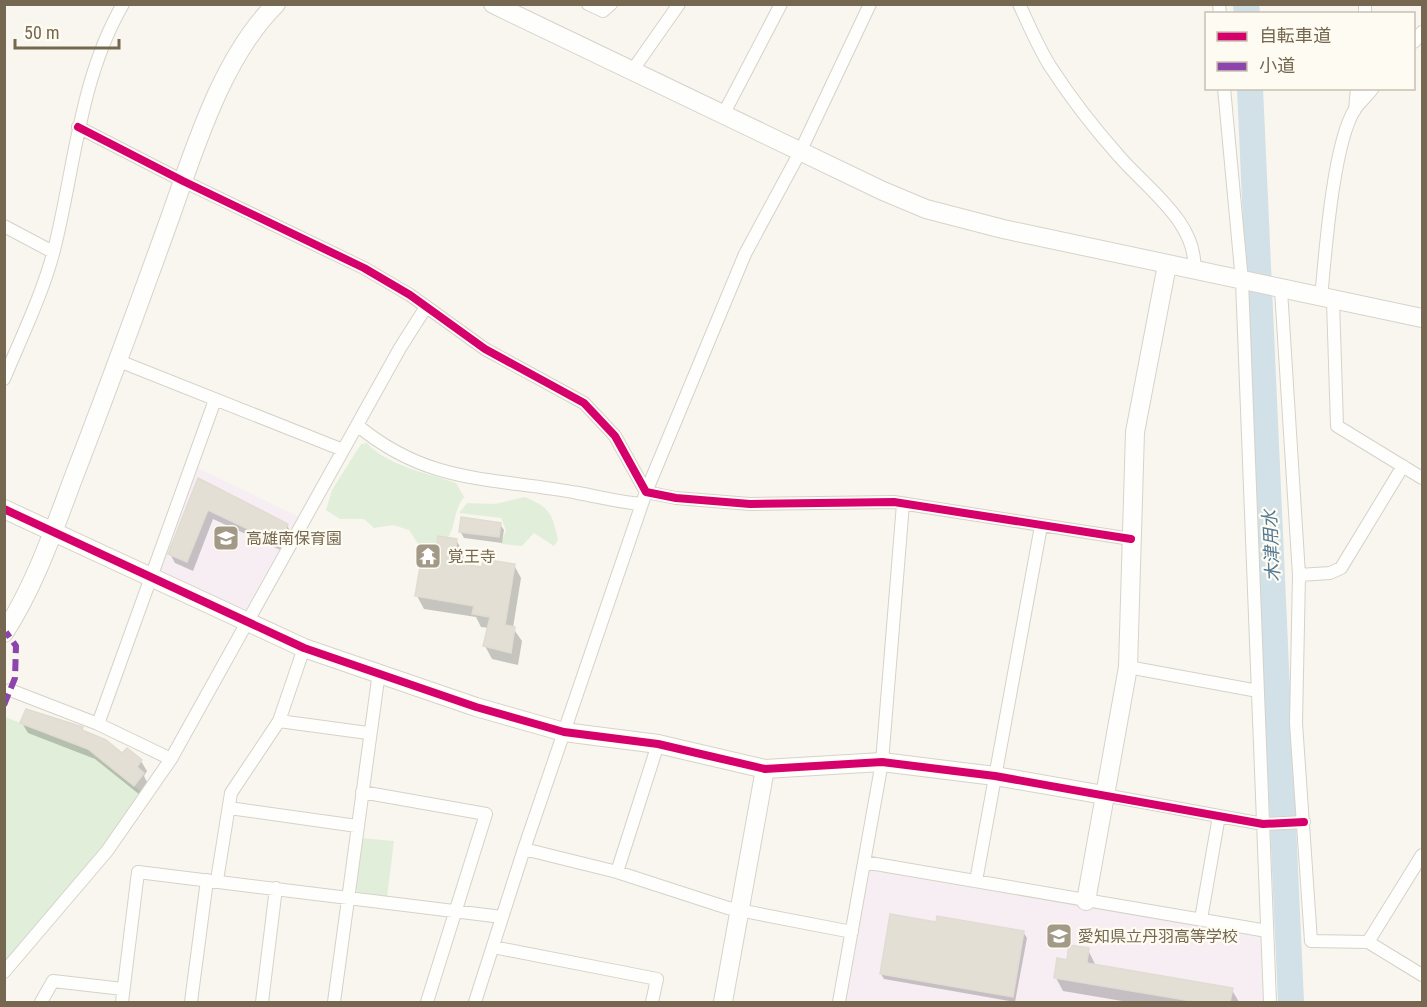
<svg xmlns="http://www.w3.org/2000/svg" width="1427" height="1007" font-family="'Roboto Condensed','Noto Sans JP',sans-serif">
	<style>
		.education { fill: #f7eef4 }
		.green { fill: #e1efda }
		.shadow { fill: #0003 }
		.lines { fill: none; stroke-linecap: round; stroke-linejoin: round }
		.river { stroke: #d2e0e7; stroke-width: 26 }
		.building { fill: #e3dfd5; stroke: #e0dcd1; stroke-width: 1.5 }
		.street-casing { stroke: #d5d2ca; stroke-width: 14 }
		.secondary-casing { stroke: #d7d3cb; stroke-width: 20 }
		.street { stroke: #fefefc; stroke-width: 12 }
		.secondary { stroke: #fefefc; stroke-width: 18 }
		.quiet { stroke: #8e44ad; stroke-width: 6; stroke-dasharray: 12 6; stroke-linecap: butt }
		.cycleway-casing { stroke: #fefcf2; stroke-width: 11 }
		.cycleway { stroke: #d6006c; stroke-width: 8 }
		.labels { text-anchor: middle; dominant-baseline: central; stroke-width: 4.5; stroke-linejoin: round; paint-order: stroke }
		.poi-label { font-size: 16px; fill: #756750; stroke: #fefcf2; text-anchor: start }
		.water-label { font-size: 18px; font-style: italic; fill: #527894; stroke: #fefcf2 }
	</style>
	<rect width="100%" height="100%" fill="#f8f6ee"/>
	<path class="education" d="M 194,466 L 299,517 L 244,612 L 159,571 Z
		M 871,868 L 1257,932 L 1263,937 L 1263,1002 L 843,1002 L 868,870 Z"/>
	<path class="green" d="M 367,443 C 388,466 427,473 456,483 L 464,497 C 447,519 463,543 422,550 L 409,530 L 393,525 L 374,528 L 364,519 L 340,519 L 326,510 L 332,490 L 361,444 Z
		M 525,497 C 551,508 552,514 558,540 L 554,546 L 534,533 L 522,546 L 501,544 L 506,530 L 501,518 L 459,513 L 467,503 L 495,504 Z
		M 5,717 L 88,749 L 143,793 L 104,849 L 4,965 Z
		M 360,838 L 394,841 L 387,897 L 359,893 L 354,888 Z"/>
	<path class="shadow" d="M 199,480 L 287,525 L 292,535 L 285,552 L 213,519 L 193,571 L 175,563 L 170,554 Z
		M 500,524 L 504,530 L 502,543 L 464,538 L 460,531 Z
		M 456,540 L 464,553 L 462,565 L 483,569 L 514,565 L 521,578 L 513,628 L 522,641 L 518,665 L 492,659 L 485,646 L 489,628 L 481,627 L 476,617 L 424,609 L 417,596 L 436,558 Z
		M 22,723 L 82,728 L 85,733 L 122,755 L 127,750 L 141,761 L 147,771 L 144,776 L 148,784 L 140,795 L 95,759 L 28,733 Z
		M 1023,932 L 1027,938 L 1015,1002 L 884,979 L 881,974 Z
		M 1088,950 L 1096,966 L 1232,990 L 1239,1002 L 1128,1002 L 1063,991 L 1056,978 L 1068,961 Z"/>
	<g class="lines">
		<path class="river" d="M 1246,4 L 1247,14
			M 1250,88 L 1291,1002"/>
	</g>
	<path class="building" d="M 198,478 L 288,524 L 279,544 L 208,510 L 187,562 L 168,554 Z
		M 461,517 L 501,523 L 499,537 L 459,532 Z
		M 438,536 L 457,539 L 454,563 L 482,567 L 483,559 L 515,564 L 505,625 L 515,627 L 511,653 L 483,646 L 490,617 L 472,614 L 474,606 L 415,596 L 422,555 L 435,557 Z
		M 26,709 L 83,727 L 82,730 L 106,740 L 122,753 L 127,748 L 142,760 L 137,767 L 144,773 L 134,786 L 88,749 L 20,723 Z
		M 890,914 L 936,922 L 937,916 L 1024,931 L 1013,997 L 880,974 Z
		M 1069,945 L 1089,948 L 1087,963 L 1233,988 L 1230,1002 L 1197,1002 L 1054,978 L 1057,958 L 1067,960 Z"/>
	<g class="lines">
		<defs>
			<path id="street" d="M 588,4 L 603,11 L 611,4
				M 1019,4 C 1029,25 1038,47 1050,66 C 1070,97 1094,128 1118,155 C 1145,187 1199,223 1194,271
				M 1219,4 L 1220,14
				M 1365,4 L 1365,14
				M 1414,42 L 1422,32
				M 632,71 L 679,4
				M 1224,88 L 1242,281 L 1270,1002
				M 1355,110 L 1357,88
				M 723,115 L 781,4
				M 78,127 L 183,181 L 364,268 L 410,295 L 485,349 L 584,403 L 615,436 L 646,492 L 676,498 L 750,504 L 894,502 L 1131,539
				M 4,226 L 53,252
				M 1281,290 L 1299,575
				M 1321,299 C 1325,255 1333,143 1355,109 C 1360,102 1368,95 1373,88
				M 1333,301 L 1337,426 L 1422,478
				M 119,361 L 343,450
				M 4,379 C 21,338 43,293 54,250 C 75,167 79,80 123,4
				M 357,425 C 429,485 492,477 578,493 C 600,497 618,502 641,504
				M 1403,466 L 1341,568 L 1330,573 L 1299,575 L 1296,723 L 1311,941 L 1368,942 L 1422,975
				M 1128,667 L 1258,691
				M 10,690 L 98,724 L 171,759
				M 279,721 L 368,733
				M 98,724 L 215,400
				M 362,792 L 486,814 L 427,1002
				M 1104,795 L 1263,824 L 1304,822
				M 229,808 L 357,826
				M 524,849 L 617,872 L 728,908 L 852,932
				M 864,862 L 1267,931
				M 617,872 L 658,744
				M 217,880 L 231,793 L 279,721 L 304,648
				M 976,881 L 1041,526
				M 1201,919 L 1219,816
				M 1368,942 L 1422,855
				M 493,947 L 657,979 L 652,1002
				M 4,972 L 107,851 L 171,759 L 400,348 L 426,307
				M 41,1002 L 53,981 L 123,989
				M 122,1002 L 138,872 L 502,917
				M 191,1002 L 207,880
				M 262,1002 L 276,888
				M 334,1002 L 379,672
				M 475,1002 L 524,849 L 646,492 L 745,254 L 800,152 L 870,4
				M 839,1002 L 882,762 L 903,504"/>
			<path id="secondary" d="M 493,4 L 883,191 L 926,209 L 1003,229 L 1422,318
				M 4,509 L 304,648 L 476,707 L 564,732 L 658,744 L 765,769 L 882,762 L 995,776 L 1104,795
				M 4,633 C 36,584 55,526 76,471 C 109,386 140,301 171,215 C 195,147 223,56 276,4
				M 1086,901 L 1128,667 L 1135,432 L 1167,265
				M 723,1002 L 765,769"/>
		</defs>
		<use href="#street" class="street-casing"/>
		<use href="#secondary" class="secondary-casing"/>
		<use href="#street" class="street"/>
		<use href="#secondary" class="secondary"/>
		<path class="quiet" d="M 4,705 L 15,678 L 16,646 L 6,632"/>
		<defs>
			<path id="cycleway" d="M 78,127 L 183,181 L 364,268 L 410,295 L 485,349 L 584,403 L 615,436 L 646,492 L 676,498 L 750,504 L 894,502 L 1131,539
				M 4,509 L 304,648 L 476,707 L 564,732 L 658,744 L 765,769 L 882,762 L 995,776 L 1263,824 L 1304,822"/>
		</defs>
		<use href="#cycleway" class="cycleway-casing"/>
		<use href="#cycleway" class="cycleway"/>
	</g>
	<defs>
		<symbol id="school-square" viewBox="-11 -11 22 22"><rect x="-9" y="-9" width="18" height="18" rx="4" fill="#a39987" stroke="#fefcf2"/><path d="M0-5L7-2L0 1L-7-2ZM-4 1L0 2.5L4 1V4Q0 6-4 4Z" fill="#fff"/></symbol>
		<symbol id="temple-square" viewBox="-11 -11 22 22"><rect x="-9" y="-9" width="18" height="18" rx="4" fill="#a39987" stroke="#fefcf2"/><path d="M0-6L5-2H3V0L6.5 2.5H4V6H1.5V3h-3V6H-4V2.5H-6.5L-3 0V-2H-5Z" fill="#fff"/></symbol>
	</defs>
	<g fill-rule="evenodd">
		<use href="#school-square" x="211" y="523" width="30" height="30"/>
		<use href="#temple-square" x="413" y="541" width="30" height="30"/>
		<use href="#school-square" x="1044" y="921" width="30" height="30"/>
	</g>
	<g class="labels">
		<g class="poi-label">
			<text x="246" y="538">高雄南保育園</text>
			<text x="448" y="556">覚王寺</text>
			<text x="1078" y="936">愛知県立丹羽高等学校</text>
		</g>
		<g class="water-label">
			<text transform="translate(1271 546) rotate(-93)">木津用水</text>
		</g>
	</g>
	<rect width="1427" height="1007" fill="none" stroke="#756750" stroke-width="12"/>
	<rect x="1205" y="12" width="210" height="78" fill="#fefcf2" stroke="#c7c0b1" stroke-width="1.5"/>
	<rect x="1217" y="32" width="30" height="9" fill="#d6006c" stroke="#c7c0b1" stroke-width="1.5"/>
	<text x="1259" y="42" font-size="18" fill="#756750">自転車道</text>
	<rect x="1217" y="62" width="30" height="9" fill="#8e44ad" stroke="#c7c0b1" stroke-width="1.5"/>
	<text x="1259" y="72" font-size="18" fill="#756750">小道</text>
	<path d="M15 39v9h104v-9" fill="none" stroke="#756750" stroke-width="3"/>
	<text x="24" y="39" font-size="18" fill="#756750" stroke="#fefcf2" stroke-width="4.5" paint-order="stroke">50 m</text>
</svg>
